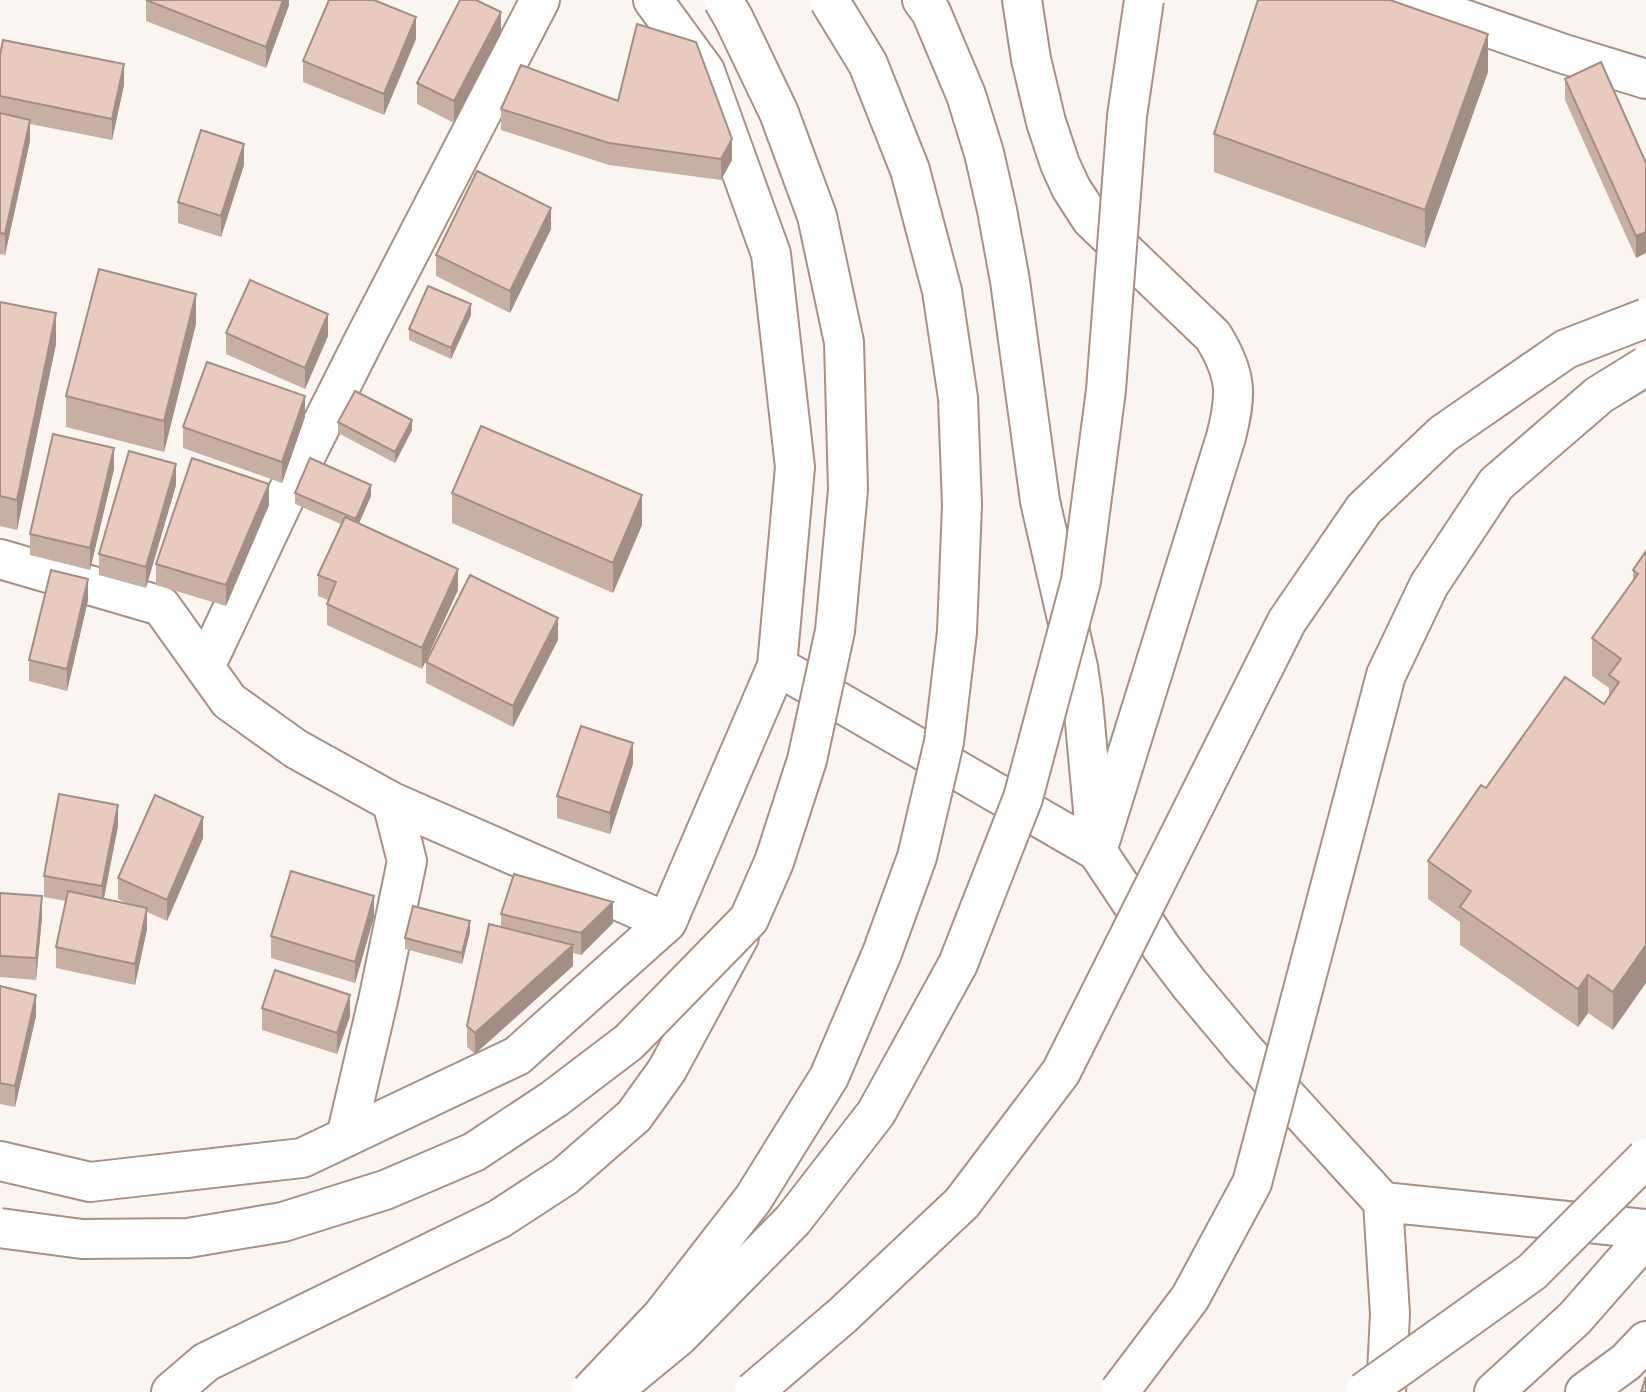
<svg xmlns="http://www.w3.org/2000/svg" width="1646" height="1392" font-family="Overpass,sans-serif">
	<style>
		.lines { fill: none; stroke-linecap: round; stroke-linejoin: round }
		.street-casing { stroke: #aa9083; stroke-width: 42 }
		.secondary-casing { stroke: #aa9083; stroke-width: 42 }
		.primary-casing { stroke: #aa9083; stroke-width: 42 }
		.highway-casing { stroke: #aa9083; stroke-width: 42 }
		.street { stroke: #fff; stroke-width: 38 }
		.secondary { stroke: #fff; stroke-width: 38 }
		.primary { stroke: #fff; stroke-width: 38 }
		.highway { stroke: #fff; stroke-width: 38 }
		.primary-bridge-casing { stroke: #aa9083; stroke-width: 42; stroke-linecap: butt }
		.highway-bridge-casing { stroke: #aa9083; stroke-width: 42; stroke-linecap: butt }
		.primary-bridge { stroke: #fff; stroke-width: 38 }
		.highway-bridge { stroke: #fff; stroke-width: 38 }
		.wall { fill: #c8afa3 }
		.shaded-wall { fill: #a28e85 }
		.building { fill: #e8cbbe; stroke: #a28e85; stroke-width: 2 }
	</style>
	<rect width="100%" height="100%" fill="#fbf5f2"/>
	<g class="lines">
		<defs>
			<path id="street" d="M 0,559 L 161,606 L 229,701 L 296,749 L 392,802 L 407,861 L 379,996 L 346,1137
				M 777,666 L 1097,851
				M 205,667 L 288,491 L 365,338 L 540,0
				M 392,802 L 667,922
				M 0,1161 L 90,1182 L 302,1158 L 517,1056 L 667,922 L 777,666 L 795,467 L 771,254 L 705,71 L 653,0"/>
			<path id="secondary" d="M 922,0 L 931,12 L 966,95 L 984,153 L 997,210 L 1010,281 L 1040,501 L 1078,667 L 1083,701 L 1095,832
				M 1022,0 L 1031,59 L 1046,122 L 1060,164 L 1071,188 L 1091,219 L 1213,336 C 1237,375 1237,394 1226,437 L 1097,851 L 1161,947 L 1190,985 L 1246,1052 L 1383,1202 L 1390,1314 L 1386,1392
				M 1383,1202 L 1646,1229
				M 1585,1392 L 1626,1362 L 1646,1341"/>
			<path id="primary" d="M 171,1392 L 206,1362 L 499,1219 L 565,1176 L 634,1116 L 667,1070 L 739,937
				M 1494,1392 L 1575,1318 L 1646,1237"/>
			<path id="highway" d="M 1409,0 L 1564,54 L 1646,79"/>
		</defs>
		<use href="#street" class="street-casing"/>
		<use href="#secondary" class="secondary-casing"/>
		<use href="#primary" class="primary-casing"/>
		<use href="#highway" class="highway-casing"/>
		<use href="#street" class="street"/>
		<use href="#secondary" class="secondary"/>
		<use href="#primary" class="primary"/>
		<use href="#highway" class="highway"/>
		<defs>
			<path id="primary-bridge" d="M 0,1228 L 82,1239 L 188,1238 L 283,1222 L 385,1190 L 474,1152 L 554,1099 L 629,1042 L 749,919 L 774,862 L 807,760 L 835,631 L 848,490 L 844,342 L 817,216 L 779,113 L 734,19 L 723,0
				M 611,1392 L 679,1336 L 793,1220 L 876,1113 L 958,964 L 1023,798 L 1081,581 L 1106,390 L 1127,116 L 1144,0
				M 1364,1392 L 1532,1272 L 1646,1158"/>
			<path id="highway-bridge" d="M 590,1392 L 662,1316 L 753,1199 L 829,1077 L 882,953 L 917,857 L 944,742 L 957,632 L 962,505 L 958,398 L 942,291 L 910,170 L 868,64 L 829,0
				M 753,1392 L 843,1315 L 962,1203 L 1061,1072 L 1287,621 L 1364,509 L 1443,434 L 1566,349 L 1646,318
				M 1119,1392 L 1190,1298 L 1252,1183 L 1386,675 L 1429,585 L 1496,484 L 1599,395 L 1646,366"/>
		</defs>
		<use href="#primary-bridge" class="primary-bridge-casing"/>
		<use href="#highway-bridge" class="highway-bridge-casing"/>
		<use href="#primary-bridge" class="primary-bridge"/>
		<use href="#highway-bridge" class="highway-bridge"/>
	</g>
	<path class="wall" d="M 146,0 L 289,0 L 289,5 L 266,68 L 146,21 Z
		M 501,34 L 454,123 L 417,104 L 417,83 Z
		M 416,39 L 384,115 L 303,82 L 303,61 Z
		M 0,55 L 124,85 L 112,140 L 30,124 L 30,141 L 5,255 L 0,254 Z
		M 1488,72 L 1425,248 L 1214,172 L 1214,134 Z
		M 1565,79 L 1646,163 L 1636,258 L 1565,100 Z
		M 501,109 L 732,160 L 721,180 L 609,165 L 501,130 Z
		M 244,165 L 221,237 L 178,223 L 178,202 Z
		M 551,229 L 510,313 L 436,276 L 436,255 Z
		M 0,302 L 56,344 L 17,530 L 0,526 Z
		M 471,315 L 451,359 L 409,340 L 409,329 Z
		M 196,324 L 164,452 L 66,427 L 66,396 Z
		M 226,333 L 328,336 L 305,389 L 226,354 Z
		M 305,417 L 282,483 L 183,448 L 183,427 Z
		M 338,422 L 412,430 L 395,463 L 338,433 Z
		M 114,469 L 90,570 L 30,555 L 30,534 Z
		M 176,485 L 146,588 L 99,575 L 99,554 Z
		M 295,493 L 371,496 L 359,523 L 458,590 L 422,669 L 327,625 L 327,604 L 328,600 L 318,596 L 318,575 L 341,524 L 295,504 Z
		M 452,493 L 642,525 L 613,593 L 452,523 Z
		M 269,505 L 226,606 L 156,585 L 156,564 Z
		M 1646,551 L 1613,1030 L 1588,1013 L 1578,1027 L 1460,945 L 1460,922 L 1428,899 L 1428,861 L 1486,788 L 1604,704 L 1609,696 L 1609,688 L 1592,676 L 1592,638 L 1633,581 L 1633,570 Z
		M 88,600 L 67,691 L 29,681 L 29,660 Z
		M 558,640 L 513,727 L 426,683 L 426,662 Z
		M 633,764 L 610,834 L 557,818 L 557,796 Z
		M 118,826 L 104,899 L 129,904 L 118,899 L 118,878 L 203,838 L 167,921 L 147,912 L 147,929 L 135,985 L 56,968 L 56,947 L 66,901 L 44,897 L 44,876 Z
		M 0,893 L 42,917 L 36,980 L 0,977 Z
		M 501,914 L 613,923 L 581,955 L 573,953 L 573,966 L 475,1054 L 467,1047 L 467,1026 L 501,927 Z
		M 374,917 L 355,983 L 271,958 L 271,936 Z
		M 470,932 L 462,964 L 405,949 L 405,938 Z
		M 0,986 L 36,1016 L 15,1107 L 0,1104 Z
		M 262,1008 L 350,1016 L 337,1054 L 262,1030 Z"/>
	<path class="shaded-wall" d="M 283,0 L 289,0 L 289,5 L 266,68 L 266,47 Z
		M 501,12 L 501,34 L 454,123 L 454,101 Z
		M 416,17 L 416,39 L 384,115 L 384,94 Z
		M 1488,34 L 1488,72 L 1425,248 L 1425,210 Z
		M 124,64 L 124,85 L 112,140 L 112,119 Z
		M 30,120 L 30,141 L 5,255 L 5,234 Z
		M 732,139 L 732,160 L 721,180 L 721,159 Z
		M 244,144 L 244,165 L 221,237 L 221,216 Z
		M 551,208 L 551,229 L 510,313 L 510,291 Z
		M 1646,232 L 1646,253 L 1636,258 L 1636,236 Z
		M 196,294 L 196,324 L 164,452 L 164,421 Z
		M 471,304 L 471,315 L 451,359 L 451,348 Z
		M 56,313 L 56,344 L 17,530 L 17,500 Z
		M 328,314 L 328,336 L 305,389 L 305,368 Z
		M 305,396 L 305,417 L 282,483 L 282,462 Z
		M 412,420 L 412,430 L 395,463 L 395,452 Z
		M 114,448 L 114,469 L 90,570 L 90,548 Z
		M 176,464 L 176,485 L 146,588 L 146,567 Z
		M 269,484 L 269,505 L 226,606 L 226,585 Z
		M 371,485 L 371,496 L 356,530 L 356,519 Z
		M 642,495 L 642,525 L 613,593 L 613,563 Z
		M 458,569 L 458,590 L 422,669 L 422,648 Z
		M 88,579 L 88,600 L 67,691 L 67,669 Z
		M 558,618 L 558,640 L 513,727 L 513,706 Z
		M 633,743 L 633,764 L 610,834 L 610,813 Z
		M 118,805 L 118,826 L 102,907 L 102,886 Z
		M 203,817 L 203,838 L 167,921 L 167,900 Z
		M 42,896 L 42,917 L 36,980 L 36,958 Z
		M 374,896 L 374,917 L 355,983 L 355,962 Z
		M 613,902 L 613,923 L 581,955 L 581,933 Z
		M 147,908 L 147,929 L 135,985 L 135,964 Z
		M 470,921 L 470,932 L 462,964 L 462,953 Z
		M 573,945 L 573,966 L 475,1054 L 475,1033 Z
		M 1646,945 L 1646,983 L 1613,1030 L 1613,992 Z
		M 1588,975 L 1588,1013 L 1578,1027 L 1578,989 Z
		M 36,995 L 36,1016 L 15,1107 L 15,1086 Z
		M 350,995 L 350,1016 L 337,1054 L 337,1033 Z"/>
	<path class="building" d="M 146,0 L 283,0 L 266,47 Z
		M 329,0 L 374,0 L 416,17 L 384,94 L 303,61 Z
		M 460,0 L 476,0 L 501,12 L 454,101 L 417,83 Z
		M 1258,0 L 1390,0 L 1488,34 L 1425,210 L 1214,134 Z
		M 637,24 L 696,42 L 732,139 L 721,159 L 609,143 L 501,109 L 521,65 L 618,101 Z
		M 3,40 L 124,64 L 112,119 L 0,96 L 0,55 Z
		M 1601,62 L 1646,163 L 1646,232 L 1636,236 L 1565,79 Z
		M 0,113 L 30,120 L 5,234 L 0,233 Z
		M 201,130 L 244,144 L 221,216 L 178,202 Z
		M 477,171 L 551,208 L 510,291 L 436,255 Z
		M 99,269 L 196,294 L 164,421 L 66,396 Z
		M 250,280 L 328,314 L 305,368 L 226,333 Z
		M 428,286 L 471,304 L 451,348 L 409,329 Z
		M 0,302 L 56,313 L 17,500 L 0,496 Z
		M 207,362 L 305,396 L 282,462 L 183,427 Z
		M 355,391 L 412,420 L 395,452 L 338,422 Z
		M 481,426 L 642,495 L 613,563 L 452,493 Z
		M 53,434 L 114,448 L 90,548 L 30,534 Z
		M 129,451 L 176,464 L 146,567 L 99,554 Z
		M 192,458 L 269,484 L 226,585 L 156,564 Z
		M 310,458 L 371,485 L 356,519 L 295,493 Z
		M 345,517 L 458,569 L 422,648 L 327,604 L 336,582 L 318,575 Z
		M 1646,551 L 1646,945 L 1613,992 L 1588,975 L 1578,989 L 1460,907 L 1471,891 L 1428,861 L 1481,785 L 1486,788 L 1565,677 L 1604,704 L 1619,682 L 1609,675 L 1621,659 L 1592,638 L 1638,574 L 1633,570 Z
		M 51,570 L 88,579 L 67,669 L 29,660 Z
		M 470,575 L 558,618 L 513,706 L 426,662 Z
		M 581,726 L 633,743 L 610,813 L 557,796 Z
		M 59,794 L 118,805 L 102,886 L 44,876 Z
		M 155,795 L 203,817 L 167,900 L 118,878 Z
		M 291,871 L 374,896 L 355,962 L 271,936 Z
		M 514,874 L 613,902 L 581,933 L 501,914 Z
		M 68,891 L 147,908 L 135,964 L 56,947 Z
		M 0,893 L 42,896 L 36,958 L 0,956 Z
		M 413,906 L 470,921 L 462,953 L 405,938 Z
		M 489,924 L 573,945 L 475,1033 L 467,1026 Z
		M 275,970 L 350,995 L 337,1033 L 262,1008 Z
		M 0,986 L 36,995 L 15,1086 L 0,1083 Z
		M 1646,1376 L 1646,1392 L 1641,1392 Z"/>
</svg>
